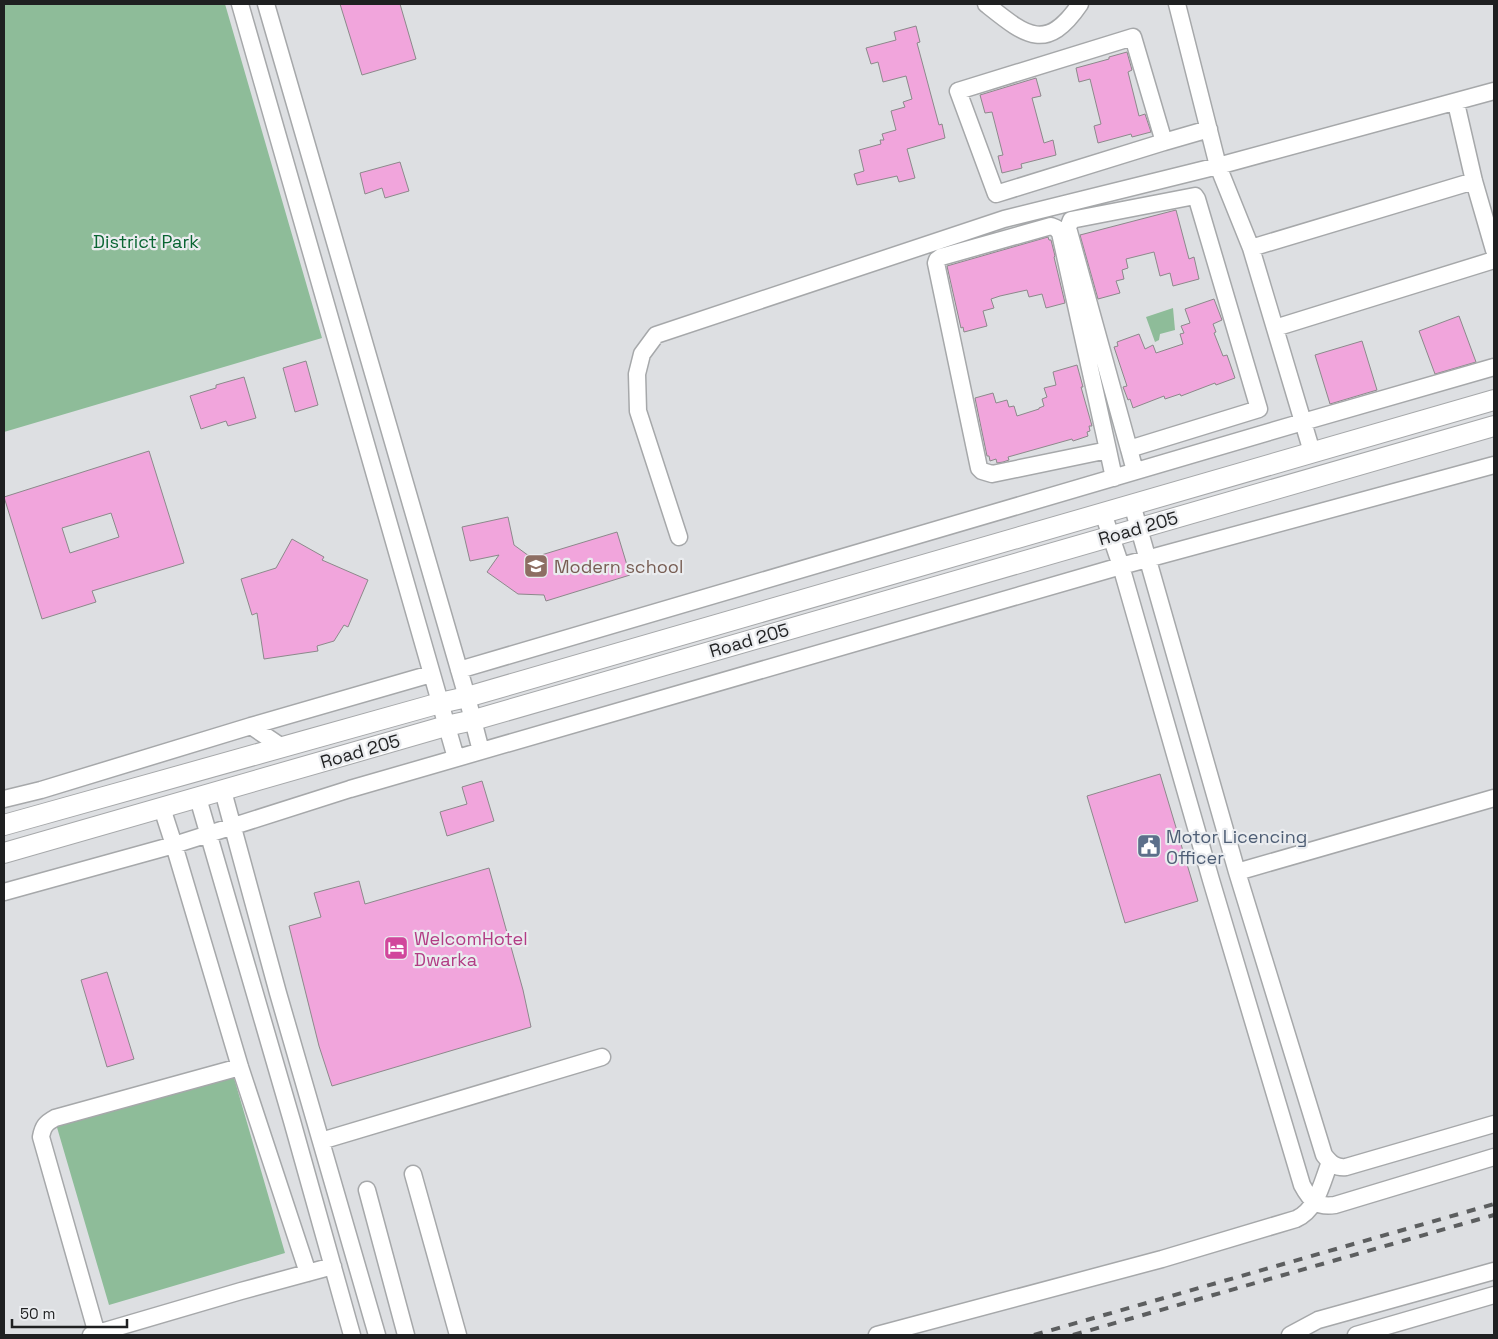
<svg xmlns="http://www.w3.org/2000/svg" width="1498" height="1339" font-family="'Space Grotesk',sans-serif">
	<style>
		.green { fill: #8ebc99 }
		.building { fill: #f1a5dc; stroke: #8c898b; fill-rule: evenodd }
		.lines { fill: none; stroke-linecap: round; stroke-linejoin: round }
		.minor-casing { stroke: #a6a8aa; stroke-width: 19 }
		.major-casing { stroke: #a6a8aa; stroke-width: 22 }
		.minor { stroke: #fff; stroke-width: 16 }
		.major { stroke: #fff; stroke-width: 20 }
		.rail { stroke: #5c5e5f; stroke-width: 4; stroke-dasharray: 9 9; stroke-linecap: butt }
		.labels { text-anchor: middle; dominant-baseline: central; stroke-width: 4.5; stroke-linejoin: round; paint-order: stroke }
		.park-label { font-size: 18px; fill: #096532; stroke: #eaecef }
		.street-label { font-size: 18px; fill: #1f2021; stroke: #eaecef }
		.education-label { font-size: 18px; fill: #785e54; stroke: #eaecef; text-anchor: start }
		.service-label { font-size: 18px; fill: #4e5e75; stroke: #eaecef; text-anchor: start }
		.hotel-label { font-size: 18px; fill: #b23c85; stroke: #eaecef; text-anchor: start }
	</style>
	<rect width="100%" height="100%" fill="#dddfe2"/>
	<path class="green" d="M 4,4 L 225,4 L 322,338 L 4,432 Z
		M 1173,308 L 1175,330 L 1160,334 L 1159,340 L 1155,342 L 1146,317 Z
		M 232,1071 L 285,1253 L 109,1305 L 56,1124 Z"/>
	<path class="building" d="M 340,4 L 400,4 L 416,59 L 362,75 Z
		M 916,26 L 920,42 L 917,43 L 939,125 L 942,124 L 945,138 L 907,149 L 915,178 L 899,182 L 897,176 L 857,185 L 854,174 L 864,171 L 859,150 L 881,144 L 880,140 L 884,140 L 882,134 L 896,130 L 891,111 L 905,107 L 903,102 L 912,99 L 906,76 L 883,82 L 878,62 L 871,64 L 866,48 L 896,40 L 894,32 Z
		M 1127,52 L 1132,70 L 1128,72 L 1139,116 L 1145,114 L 1151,132 L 1132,137 L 1131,134 L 1098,143 L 1094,126 L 1101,124 L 1090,79 L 1079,82 L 1076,68 L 1109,59 L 1109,57 Z
		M 1036,78 L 1041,96 L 1032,98 L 1044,143 L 1053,140 L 1056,155 L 1021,164 L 1022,168 L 1002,173 L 998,156 L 1003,155 L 992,112 L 985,113 L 980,95 Z
		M 400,162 L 409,191 L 385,198 L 382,188 L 365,194 L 360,173 Z
		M 1176,210 L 1189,259 L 1194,257 L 1199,279 L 1173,286 L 1170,273 L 1160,276 L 1154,252 L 1126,259 L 1128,268 L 1122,270 L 1124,279 L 1116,281 L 1120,293 L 1098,299 L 1080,235 Z
		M 1048,237 L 1049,240 L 1051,240 L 1055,256 L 1054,257 L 1065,303 L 1046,308 L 1042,294 L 1029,297 L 1027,290 L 1000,296 L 991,299 L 994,308 L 983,311 L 987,326 L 964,332 L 963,327 L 961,328 L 947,266 Z
		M 1214,299 L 1222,320 L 1213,324 L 1216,332 L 1214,333 L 1223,356 L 1227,355 L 1235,378 L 1216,385 L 1215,383 L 1181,396 L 1180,394 L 1165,399 L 1164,396 L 1133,408 L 1130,399 L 1128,400 L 1123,387 L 1127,386 L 1114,347 L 1118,346 L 1117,342 L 1139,334 L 1145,349 L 1153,345 L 1156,353 L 1183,344 L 1180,334 L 1184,333 L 1181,326 L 1190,323 L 1185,309 Z
		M 1459,316 L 1476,362 L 1435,374 L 1419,331 Z
		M 1362,341 L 1377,390 L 1330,404 L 1315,355 Z
		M 306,361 L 318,405 L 295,412 L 283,368 Z
		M 1077,365 L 1083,387 L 1081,387 L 1092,426 L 1089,426 L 1090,431 L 1087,432 L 1088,436 L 1073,441 L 1072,439 L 1008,457 L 1009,460 L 1003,462 L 997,463 L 996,459 L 990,461 L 989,456 L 987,456 L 975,398 L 993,393 L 996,403 L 1007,400 L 1009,407 L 1014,406 L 1017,416 L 1039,409 L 1039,408 L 1044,406 L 1042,399 L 1047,397 L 1044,388 L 1056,385 L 1053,372 Z
		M 244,377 L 256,418 L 228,426 L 226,421 L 201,429 L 190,396 L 216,388 L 216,385 Z
		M 149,451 L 184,563 L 92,591 L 96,602 L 42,619 L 4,497 ZM 111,513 L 119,537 L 70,553 L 62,528 Z
		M 508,517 L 514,545 L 529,556 L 538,556 L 617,532 L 630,575 L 546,601 L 544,595 L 518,594 L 487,572 L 499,555 L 470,561 L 462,527 Z
		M 292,539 L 324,557 L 322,560 L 368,580 L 348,627 L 344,625 L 334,641 L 317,646 L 318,651 L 264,659 L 257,613 L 252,615 L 241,579 L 276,568 Z
		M 1160,774 L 1198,901 L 1125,923 L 1087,796 Z
		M 482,781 L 494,821 L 447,836 L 440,812 L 467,804 L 462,787 Z
		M 489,868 L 523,990 L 531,1027 L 332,1086 L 319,1046 L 289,926 L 321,917 L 314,893 L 359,881 L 365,904 Z
		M 107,972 L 134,1059 L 107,1067 L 81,980 Z"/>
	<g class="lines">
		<defs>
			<path id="minor" d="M 240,4 L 456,758
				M 266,4 L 467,697 L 481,751
				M 986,4 C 1025,35 1046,54 1080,4
				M 1177,4 L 1218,166 L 1251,248 L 1312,452
				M 1456,103 L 1474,181 L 1494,250
				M 1164,142 L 996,194 L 958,91 L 1133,37 L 1164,142 L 1209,129
				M 1251,248 L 1474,181
				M 1275,328 L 1494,260
				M 1129,449 L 1068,228 L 1071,220 L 1195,196 L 1197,199 L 1259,409 L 1129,449 L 1135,471
				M 1108,450 L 992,474 L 982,471 L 979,468 L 936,263 L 937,260 L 941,257 L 1051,226 L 1056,228 L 1060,233 L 1108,450 L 1114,478
				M 1132,504 L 1237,872 L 1324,1155 C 1331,1164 1336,1168 1346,1167 L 1494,1124
				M 1103,513 L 1121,566 L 1211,880 L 1302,1185 C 1310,1200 1317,1208 1335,1205 L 1494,1157
				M 679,537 L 638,411 L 637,374 L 642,354 L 656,335 L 1004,219 L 1218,166 L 1494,91
				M 459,670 L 1303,422 L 1494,367
				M 251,726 L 431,674
				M 223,791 L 278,993 L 377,1335
				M 198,798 L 292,1121 L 352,1335
				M 4,799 L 41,790 L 251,726 L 282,747
				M 162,808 L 174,845 L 240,1067 L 308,1273
				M 1237,872 L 1494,798
				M 4,892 L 174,845 L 350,789 L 1121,566 L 1494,465
				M 321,1141 L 602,1057
				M 413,1174 L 458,1335
				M 367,1190 L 406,1335
				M 97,1334 L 41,1137 C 43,1126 46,1123 55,1118 L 240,1067
				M 91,1335 L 241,1291 L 333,1266
				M 877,1335 L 1162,1259 L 1296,1219 C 1317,1210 1322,1182 1330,1162
				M 1290,1335 L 1318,1320 L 1494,1271
				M 1356,1335 L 1494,1295"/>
			<path id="major" d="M 4,825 L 440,703 L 467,697 L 1494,400
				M 4,853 L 446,726 L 474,720 L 1494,426"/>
		</defs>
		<use href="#minor" class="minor-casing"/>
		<use href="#major" class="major-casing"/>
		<use href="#minor" class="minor"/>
		<use href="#major" class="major"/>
		<path class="rail" d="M 1034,1335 L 1494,1204
			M 1073,1335 L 1494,1215"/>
	</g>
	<defs>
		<symbol id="school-square" viewBox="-11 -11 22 22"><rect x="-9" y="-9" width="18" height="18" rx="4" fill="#8d6e63" stroke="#eaecef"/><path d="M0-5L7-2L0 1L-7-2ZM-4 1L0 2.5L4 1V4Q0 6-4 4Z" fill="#fff"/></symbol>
		<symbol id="civic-square" viewBox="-11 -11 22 22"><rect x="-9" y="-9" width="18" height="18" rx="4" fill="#5c6f8a" stroke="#eaecef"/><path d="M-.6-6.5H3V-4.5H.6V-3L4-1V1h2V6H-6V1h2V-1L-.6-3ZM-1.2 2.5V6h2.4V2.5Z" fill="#fff"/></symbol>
		<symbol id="hotel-square" viewBox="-11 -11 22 22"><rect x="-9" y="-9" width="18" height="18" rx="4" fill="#d1479c" stroke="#eaecef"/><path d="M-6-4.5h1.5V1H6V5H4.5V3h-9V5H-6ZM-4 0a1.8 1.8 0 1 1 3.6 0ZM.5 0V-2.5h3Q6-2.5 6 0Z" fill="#fff"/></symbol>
	</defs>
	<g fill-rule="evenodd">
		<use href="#school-square" x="522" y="552" width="28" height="28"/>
		<use href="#civic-square" x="1135" y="832" width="28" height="28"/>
		<use href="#hotel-square" x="382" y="934" width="28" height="28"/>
	</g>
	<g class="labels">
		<g class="park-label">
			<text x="146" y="241">District Park</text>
		</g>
		<g class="street-label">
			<text transform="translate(1138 528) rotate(-16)">Road 205</text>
			<text transform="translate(749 640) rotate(-16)">Road 205</text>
			<text transform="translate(360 751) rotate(-16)">Road 205</text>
		</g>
		<g class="education-label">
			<text x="554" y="566">Modern school</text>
		</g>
		<g class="service-label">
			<text x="1166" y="836">Motor Licencing<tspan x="1166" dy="21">Officer</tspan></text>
		</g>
		<g class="hotel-label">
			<text x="414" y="938">WelcomHotel<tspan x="414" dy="21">Dwarka</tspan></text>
		</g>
	</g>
	<rect width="1498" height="1339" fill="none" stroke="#1f2021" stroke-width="10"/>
	<path d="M12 1319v8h115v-8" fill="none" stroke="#1f2021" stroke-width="2.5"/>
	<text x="20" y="1319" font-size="15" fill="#1f2021" stroke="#eaecef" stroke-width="4" paint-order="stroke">50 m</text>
</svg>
